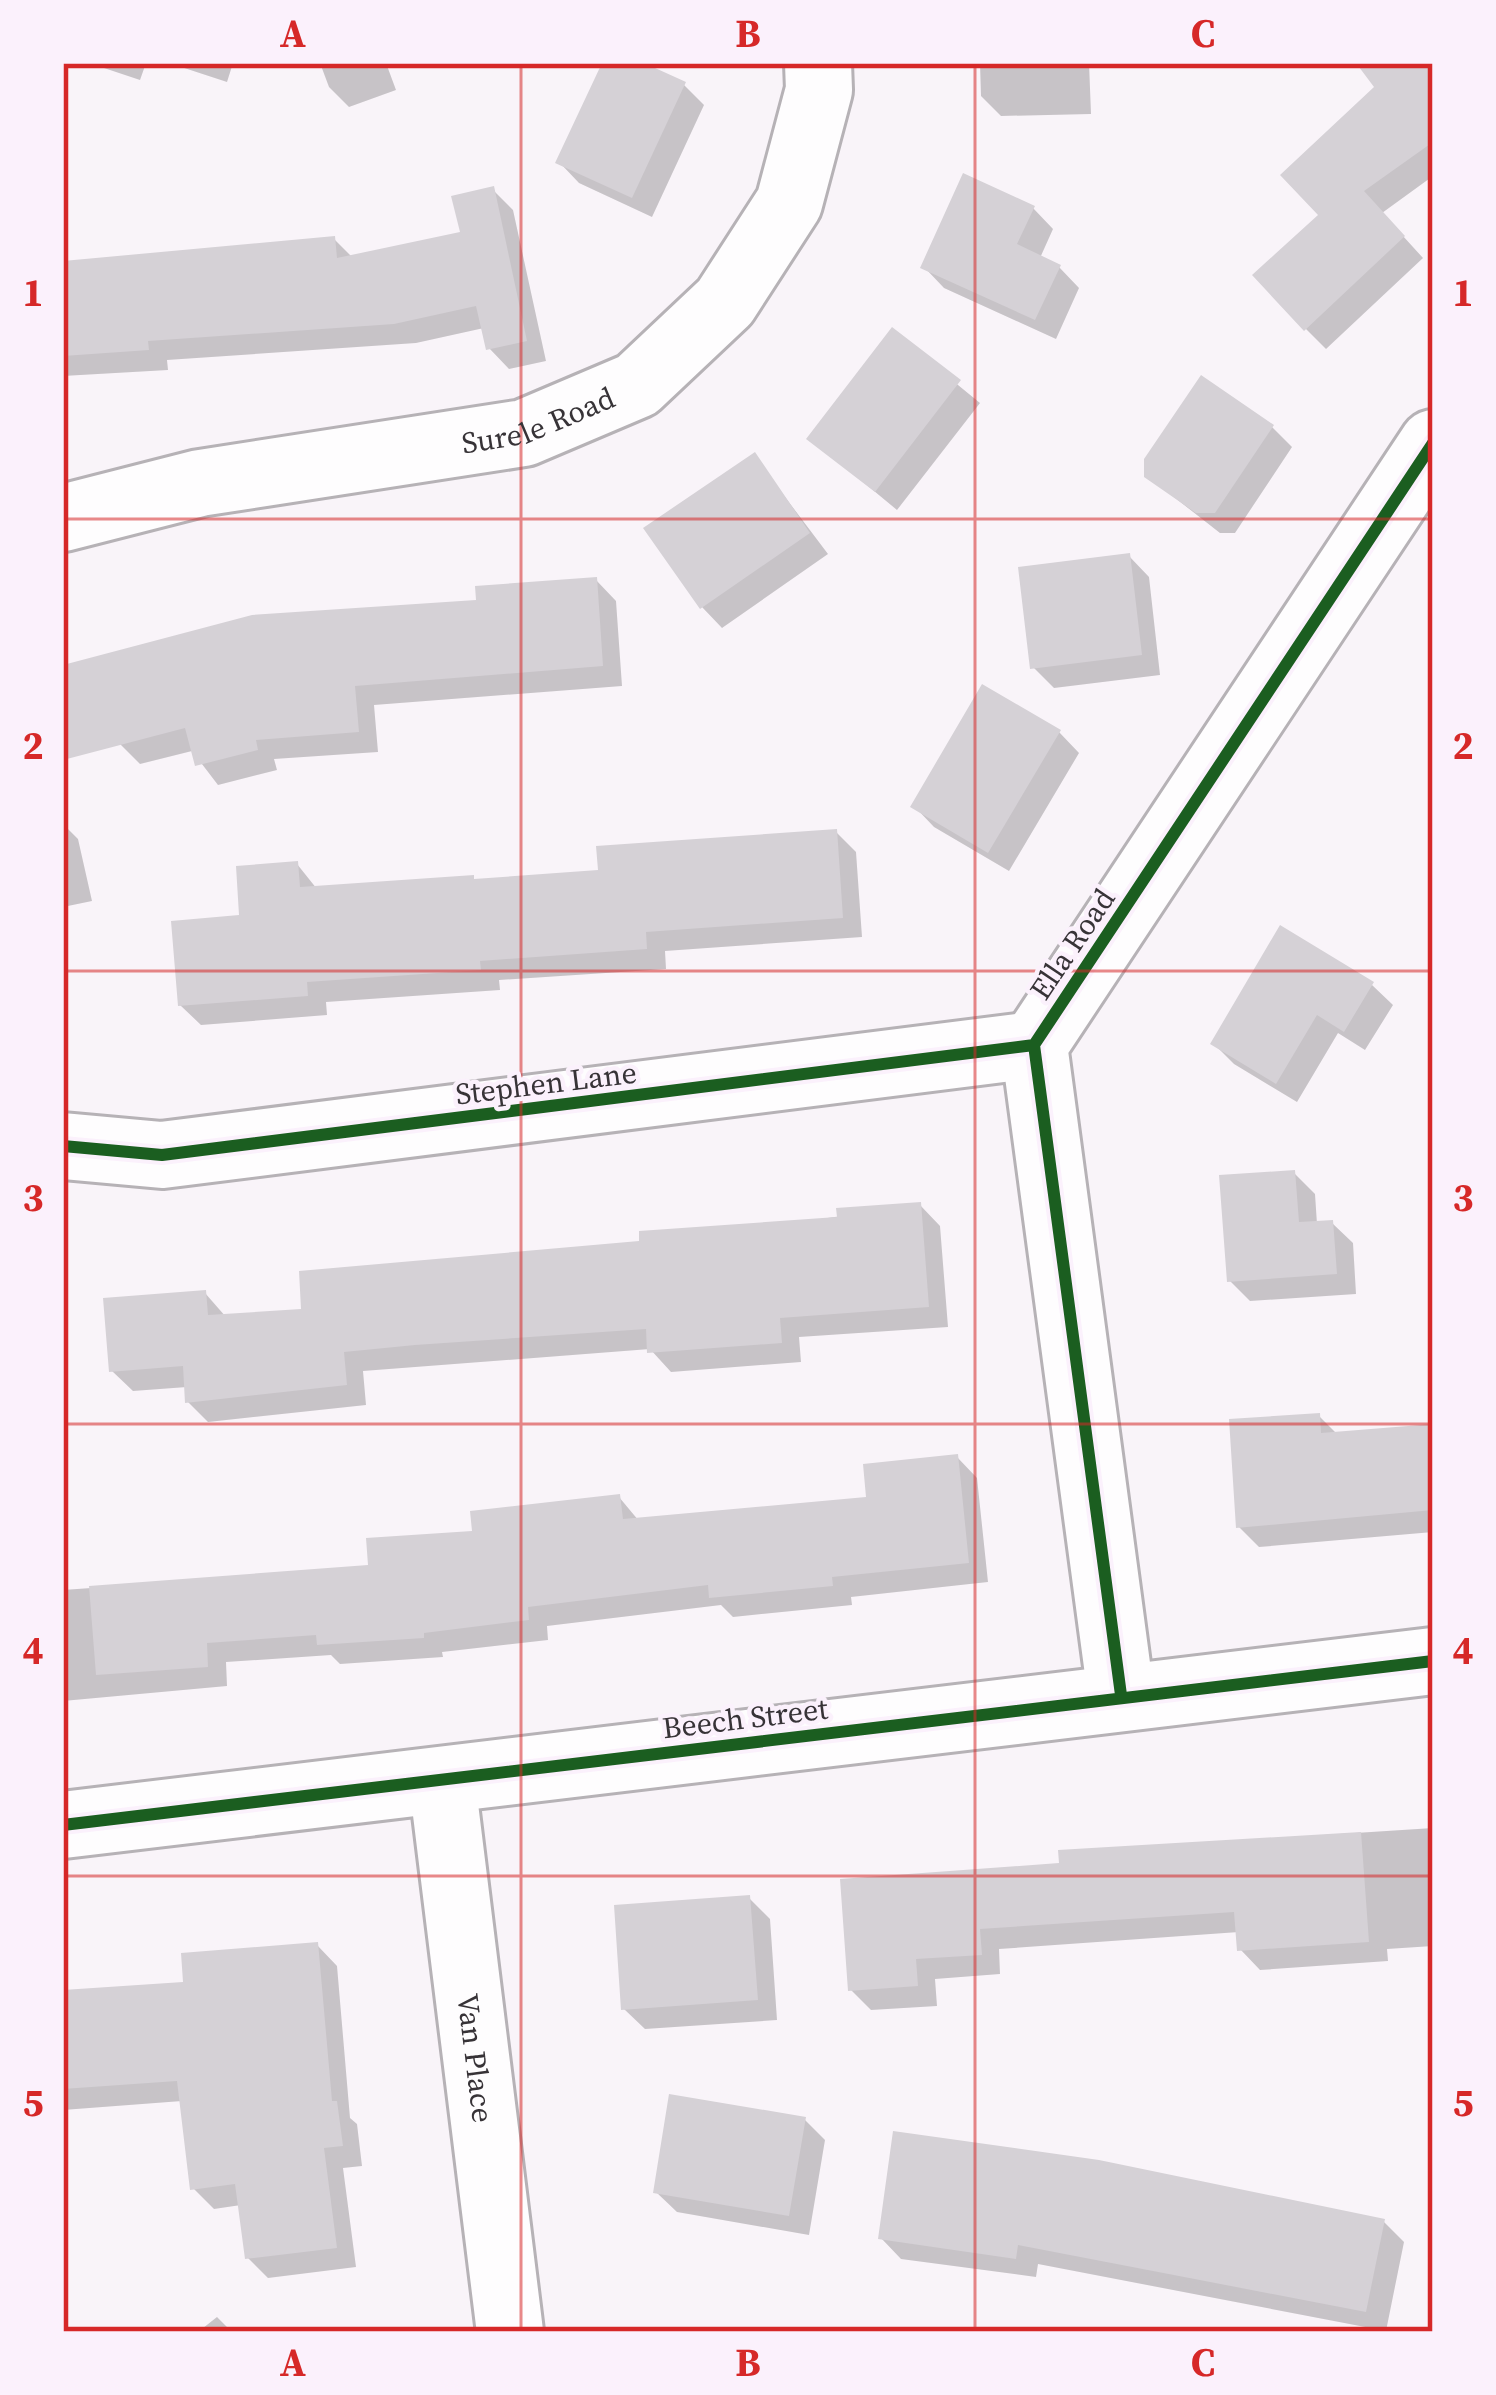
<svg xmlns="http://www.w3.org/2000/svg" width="1496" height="2395" font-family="'Source Serif 4',serif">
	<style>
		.shadow { fill: #0003 }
		.building { fill: #d5d1d6 }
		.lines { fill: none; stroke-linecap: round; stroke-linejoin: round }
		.minor-casing { stroke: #b6b2b6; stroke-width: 72 }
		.minor { stroke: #fefdfe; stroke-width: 66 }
		.cycleway-casing { stroke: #fbf1fc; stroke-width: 20 }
		.cycleway { stroke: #1b5e20; stroke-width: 12 }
		.grid { fill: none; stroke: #d62828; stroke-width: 3; stroke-opacity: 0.55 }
		.labels { text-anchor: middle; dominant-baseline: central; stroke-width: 9; stroke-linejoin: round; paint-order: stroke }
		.street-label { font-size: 30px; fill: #373337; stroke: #fbf1fc }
		.neatline { fill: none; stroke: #d62828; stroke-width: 4.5 }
		.grid-label { font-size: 39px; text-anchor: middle; font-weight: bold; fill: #d62828 }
	</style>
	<rect width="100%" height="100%" fill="#f9f4f9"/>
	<path class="shadow" d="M 89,63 L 146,63 L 140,80 Z
		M 169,63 L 233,63 L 227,82 Z
		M 320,63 L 386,63 L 396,90 L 349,107 L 329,87 Z
		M 605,63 L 637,63 L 684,85 L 704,105 L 652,217 L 579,183 L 559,162 Z
		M 980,63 L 1089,63 L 1091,114 L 1001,116 L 981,96 Z
		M 1388,63 L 1433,63 L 1433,176 L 1382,213 L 1423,258 L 1326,349 L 1306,329 L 1322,215 Z
		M 493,190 L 513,210 L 546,361 L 509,369 L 489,348 L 484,328 L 416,343 L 167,360 L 168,370 L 63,376 L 63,263 L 334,239 L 353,258 L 463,235 Z
		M 1033,208 L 1053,229 L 1040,258 L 1059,267 L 1079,288 L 1056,339 L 944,288 L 924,267 Z
		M 892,331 L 980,403 L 897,510 L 810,438 Z
		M 1272,427 L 1292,447 L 1235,533 L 1220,533 L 1147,476 Z
		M 754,456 L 828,554 L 722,628 L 702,607 Z
		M 1129,556 L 1149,577 L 1160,675 L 1054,688 L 1033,667 Z
		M 596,580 L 616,601 L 622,686 L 374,705 L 378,752 L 274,759 L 277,770 L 218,785 L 192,751 L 140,764 L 120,744 L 479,602 Z
		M 1059,732 L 1079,753 L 1009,871 L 934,827 L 914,806 Z
		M 63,824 L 78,839 L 92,901 L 63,907 Z
		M 836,832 L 856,852 L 862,937 L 665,951 L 666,969 L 499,980 L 500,990 L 326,1002 L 327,1015 L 201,1025 L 180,1005 L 242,918 L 297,864 L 317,889 L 473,878 L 477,882 L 601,873 Z
		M 1372,985 L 1393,1005 L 1365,1050 L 1338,1033 L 1297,1102 L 1234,1064 L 1214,1044 Z
		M 1294,1173 L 1315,1194 L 1317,1224 L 1332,1223 L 1353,1243 L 1356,1294 L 1250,1301 L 1230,1281 Z
		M 920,1205 L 940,1226 L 948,1327 L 799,1337 L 801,1362 L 671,1372 L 650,1349 L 363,1371 L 366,1405 L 208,1422 L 188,1402 L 187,1387 L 133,1391 L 112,1371 L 205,1293 L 226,1317 L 304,1312 L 643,1244 Z
		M 1319,1416 L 1338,1435 L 1433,1427 L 1433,1532 L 1259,1547 L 1239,1527 Z
		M 957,1457 L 977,1478 L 988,1582 L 851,1597 L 852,1605 L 733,1617 L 721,1605 L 547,1626 L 548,1640 L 442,1652 L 443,1657 L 340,1664 L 331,1655 L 226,1662 L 227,1686 L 63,1701 L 63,1590 L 371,1568 L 619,1497 L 639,1521 L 870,1499 Z
		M 1433,1828 L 1433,1946 L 1387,1949 L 1388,1961 L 1260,1970 L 1240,1949 L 1239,1932 L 999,1949 L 1000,1974 L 935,1979 L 937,2006 L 871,2010 L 851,1990 L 1063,1866 L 1062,1852 Z
		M 749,1898 L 770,1919 L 777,2020 L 645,2029 L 624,2009 Z
		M 317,1945 L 337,1966 L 350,2118 L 357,2124 L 362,2166 L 343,2168 L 356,2267 L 268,2278 L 248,2258 L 241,2205 L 214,2209 L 193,2188 L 182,2101 L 63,2110 L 63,1991 L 186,1984 Z
		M 805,2120 L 825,2140 L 809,2235 L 677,2212 L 656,2192 Z
		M 1384,2222 L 1404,2242 L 1386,2331 L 1038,2264 L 1036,2277 L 901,2259 L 881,2238 Z
		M 217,2317 L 232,2332 L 198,2332 Z"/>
	<path class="building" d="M 602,63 L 644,63 L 686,82 L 632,198 L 555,163 Z
		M 1356,63 L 1433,63 L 1433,142 L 1364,191 L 1405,236 L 1304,331 L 1252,275 L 1318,215 L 1280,175 L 1374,87 Z
		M 963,173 L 1035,206 L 1017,244 L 1061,265 L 1035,320 L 920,268 Z
		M 494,186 L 527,341 L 486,350 L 476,306 L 394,324 L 148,341 L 149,350 L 63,356 L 63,261 L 335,236 L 337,258 L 460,232 L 451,196 Z
		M 892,327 L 961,380 L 875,492 L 806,439 Z
		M 1201,375 L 1274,425 L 1215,513 L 1196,513 L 1144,477 L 1144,459 Z
		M 755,452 L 810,533 L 700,609 L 643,528 Z
		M 1130,553 L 1142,655 L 1030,669 L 1018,567 Z
		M 597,577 L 603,666 L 355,686 L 359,732 L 256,740 L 258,750 L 195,766 L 185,728 L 63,760 L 63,665 L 252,615 L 476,600 L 475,586 Z
		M 982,684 L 1061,730 L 988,853 L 910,807 Z
		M 837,829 L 843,918 L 646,932 L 647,949 L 480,961 L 481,970 L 307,982 L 308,996 L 178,1006 L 171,921 L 239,915 L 236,866 L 298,861 L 300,887 L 474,875 L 474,879 L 598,870 L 596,846 Z
		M 1280,925 L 1374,982 L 1344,1032 L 1317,1015 L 1276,1084 L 1210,1044 Z
		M 1295,1170 L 1299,1222 L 1333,1220 L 1337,1274 L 1227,1282 L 1219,1175 Z
		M 921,1202 L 929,1307 L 780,1318 L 782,1343 L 647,1353 L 646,1329 L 415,1345 L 344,1352 L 347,1385 L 185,1403 L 183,1366 L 109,1372 L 103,1298 L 206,1290 L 208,1315 L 301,1309 L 299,1271 L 639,1241 L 639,1231 L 837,1217 L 836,1208 Z
		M 1320,1413 L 1321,1433 L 1433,1424 L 1433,1510 L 1236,1528 L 1229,1419 Z
		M 958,1454 L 969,1563 L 832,1577 L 833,1586 L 709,1598 L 708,1585 L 528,1607 L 529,1620 L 424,1633 L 424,1638 L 317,1645 L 316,1635 L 207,1643 L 208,1667 L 96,1675 L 89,1586 L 368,1565 L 366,1538 L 472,1531 L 470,1511 L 620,1494 L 623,1519 L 866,1497 L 863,1464 Z
		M 1361,1832 L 1369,1942 L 1237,1951 L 1234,1912 L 980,1929 L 982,1955 L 916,1959 L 918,1986 L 848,1991 L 840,1879 L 1059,1863 L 1058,1850 Z
		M 750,1895 L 758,2000 L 621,2010 L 614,1905 Z
		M 318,1942 L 332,2101 L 337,2101 L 343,2146 L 324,2148 L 337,2248 L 245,2259 L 235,2184 L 190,2190 L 177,2081 L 63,2089 L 63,1990 L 183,1982 L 181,1953 Z
		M 669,2094 L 806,2117 L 789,2216 L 653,2193 Z
		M 893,2131 L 1099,2160 L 1385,2219 L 1366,2312 L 1018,2245 L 1016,2259 L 878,2239 Z"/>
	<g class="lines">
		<defs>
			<g id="minor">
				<path id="s1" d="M 63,518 L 200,483 L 524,433 L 637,385 L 725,302 L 789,203 L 819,90 L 818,63"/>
				<path d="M 63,1146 L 162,1155 L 1034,1045"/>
				<path d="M 1121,1695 L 1034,1045 L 1433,443"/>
				<path id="s2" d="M 442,1781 L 510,2332"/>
				<path d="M 63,1825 L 1433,1661"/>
			</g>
		</defs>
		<use href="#minor" class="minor-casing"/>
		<use href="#minor" class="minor"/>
		<defs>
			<path id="cycleway" d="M 63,1146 L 162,1155 L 1034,1045
				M 1121,1695 L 1034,1045 L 1433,443
				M 63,1825 L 1433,1661"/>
		</defs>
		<use href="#cycleway" class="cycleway-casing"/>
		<use href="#cycleway" class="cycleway"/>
	</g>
	<path class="grid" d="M 521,63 L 521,2332M 975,63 L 975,2332M 63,519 L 1433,519M 63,971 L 1433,971M 63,1424 L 1433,1424M 63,1876 L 1433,1876"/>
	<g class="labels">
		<g class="street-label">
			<text stroke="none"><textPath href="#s1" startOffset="486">Surele Road</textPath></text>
			<text transform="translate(1072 944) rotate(-56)">Ella Road</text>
			<text transform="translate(546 1083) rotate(-7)">Stephen Lane</text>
			<text transform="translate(745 1718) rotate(-7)">Beech Street</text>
			<text stroke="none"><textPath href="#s2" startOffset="279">Van Place</textPath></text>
		</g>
	</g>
	<rect width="1496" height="2395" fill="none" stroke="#fbf1fc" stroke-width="132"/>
	<rect x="66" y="66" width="1364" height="2263" class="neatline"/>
	<g class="grid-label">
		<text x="293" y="47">A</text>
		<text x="748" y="47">B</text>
		<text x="1203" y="47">C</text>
		<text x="33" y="306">1</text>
		<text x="1463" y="306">1</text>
		<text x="33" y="759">2</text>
		<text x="1463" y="759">2</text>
		<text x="33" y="1211">3</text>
		<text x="1463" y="1211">3</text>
		<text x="33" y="1664">4</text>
		<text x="1463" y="1664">4</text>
		<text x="33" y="2116">5</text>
		<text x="1463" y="2116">5</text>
		<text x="293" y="2376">A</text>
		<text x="748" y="2376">B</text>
		<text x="1203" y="2376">C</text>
	</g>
</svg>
